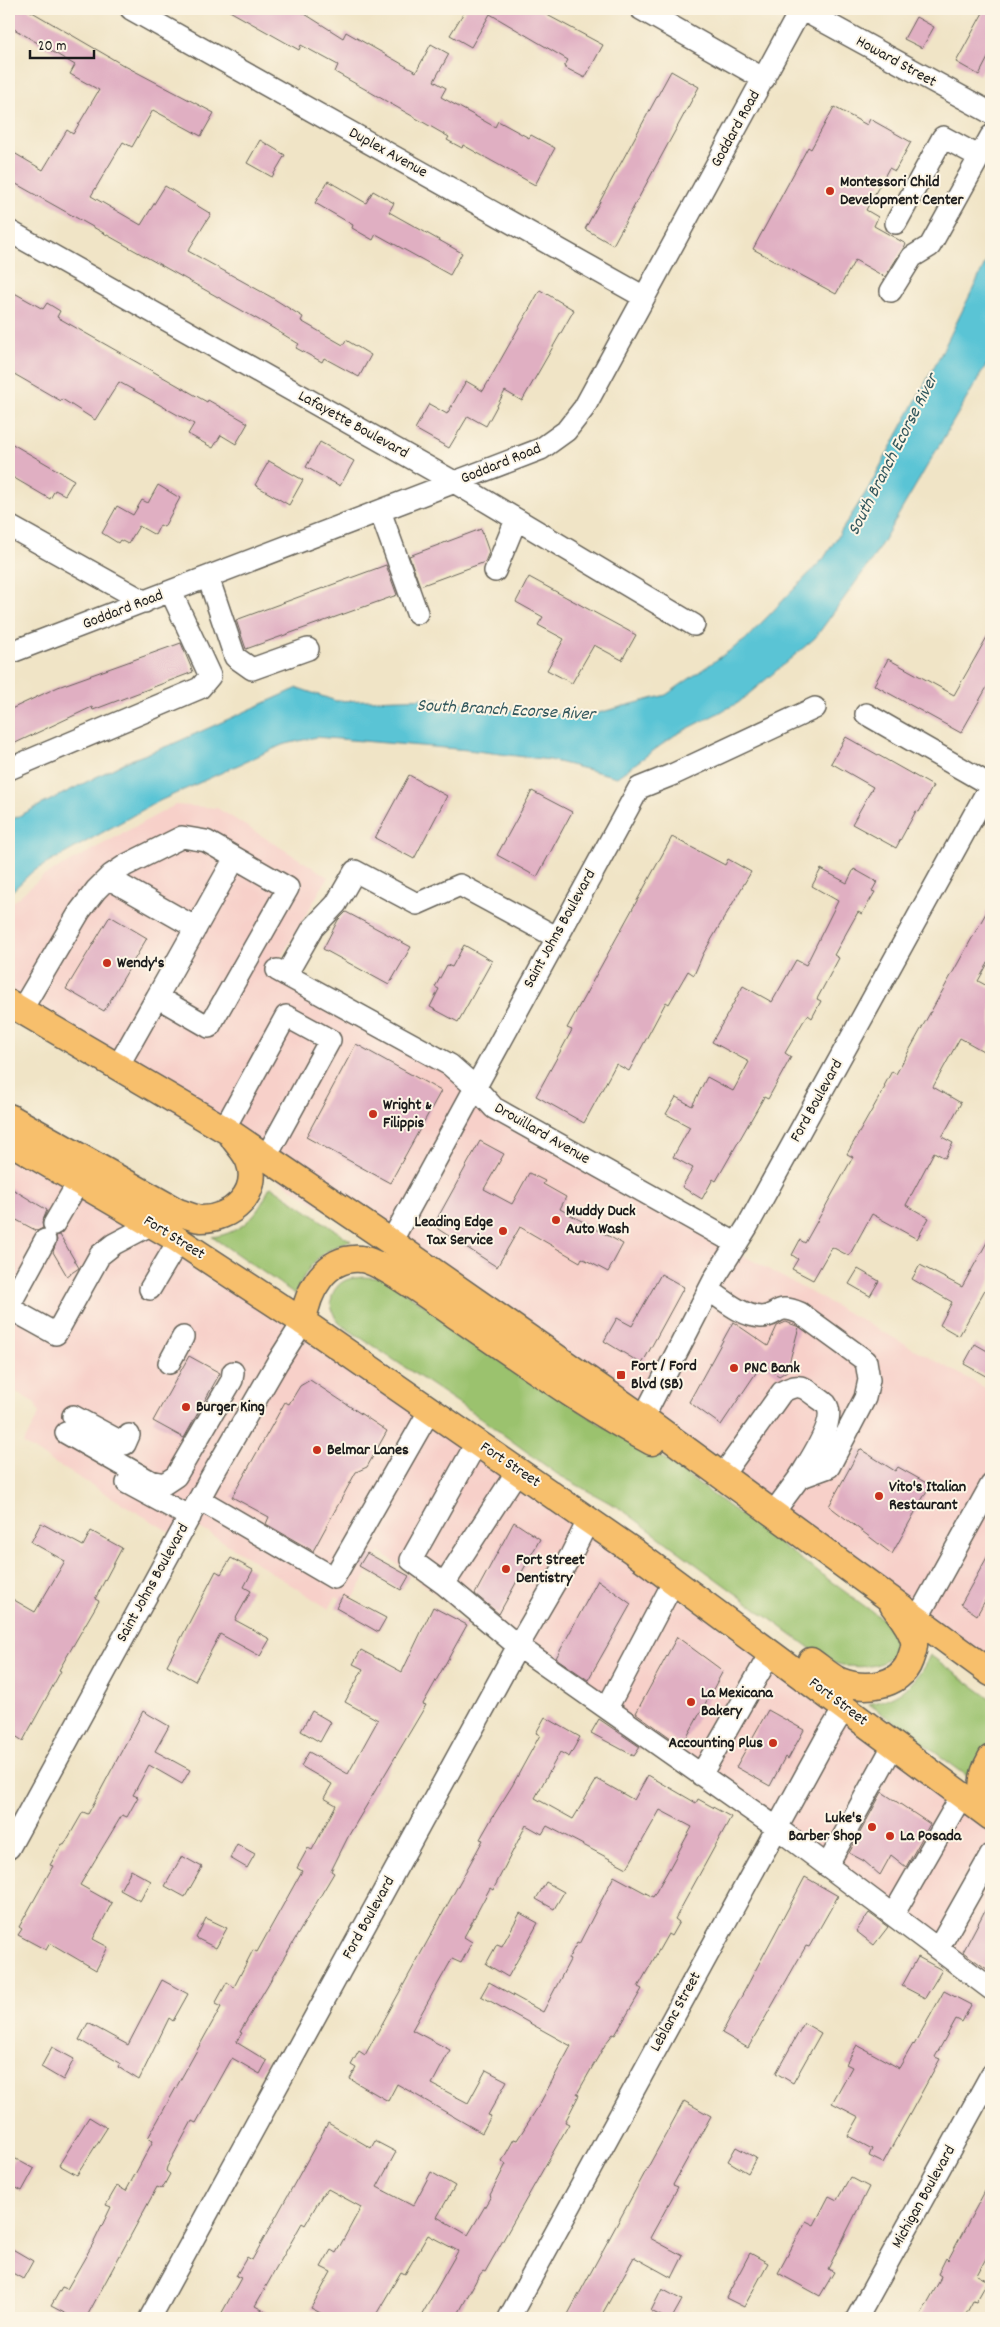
<svg xmlns="http://www.w3.org/2000/svg" width="1000" height="2327" font-family="Dekko,sans-serif">
	<style>
		.built { fill: #f7d0c9 }
		.green { fill: #9bc26e; stroke: #5c6f45 }
		.water { fill: #5ac4d5; stroke: #3b7078 }
		.building { fill: #e0afc2 }
		.lines { fill: none; stroke-linecap: round; stroke-linejoin: round }
		.minor-casing { stroke: #666258; stroke-width: 24 }
		.major-casing { stroke: #666258; stroke-width: 29 }
		.minor { stroke: #fff; stroke-width: 21 }
		.major { stroke: #f7bf6c; stroke-width: 26 }
		.poi-dot { fill: #c8321e; stroke: #fcf5e5; stroke-width: 2 }
		.labels { text-anchor: middle; dominant-baseline: central; stroke-width: 4; stroke-linejoin: round; paint-order: stroke }
		.street-label { font-size: 16px; fill: #1c1c1c; stroke: #fcf5e5 }
		.poi-label { font-size: 16px; font-weight: bold; fill: #1c1c1c; stroke: #fcf5e5; text-anchor: start }
		.water-label { font-size: 18px; font-style: italic; fill: #32575d; stroke: #fcf5e5 }
	</style>
	<rect width="100%" height="100%" fill="#fcf5e5"/>
	<filter id="ink" filterUnits="userSpaceOnUse"><feTurbulence type="fractalNoise" baseFrequency=".02" numOctaves="2"/><feDisplacementMap in="SourceGraphic" scale="10" xChannelSelector="R" yChannelSelector="G"/><feConvolveMatrix kernelMatrix="1 2 1 2 8 2 1 2 1" color-interpolation-filters="sRGB"/></filter>
	<filter id="wash" filterUnits="userSpaceOnUse"><feTurbulence type="fractalNoise" baseFrequency=".0096" numOctaves="4" result="noise"/><feDisplacementMap in="SourceGraphic" scale="20" xChannelSelector="R" yChannelSelector="G"/><feGaussianBlur stdDeviation="1.12" result="paint"/><feColorMatrix in="noise" values="0 0 0 0 0 0 0 0 0 0 0 0 0 0 0 0 0 1.4 0 .05"/><feComposite in="paint" operator="in"/></filter>
	<g filter="url(#wash)">
		<rect width="100%" height="100%" fill="#f0e4c6"/>
		<path class="built" d="M 175,805 L 217,808 L 328,877 L 275,968 L 474,1086 L 733,1250 L 991,1391 L 991,1673 L 643,1418 L 9,1003 L 9,905 L 42,877 Z
			M 9,1141 L 107,1196 L 991,1817 L 991,1989 L 440,1597 L 380,1551 L 350,1604 L 336,1596 L 329,1609 L 211,1534 L 187,1522 L 178,1537 L 23,1444 L 39,1414 L 35,1403 L 9,1388 Z"/>
		<path class="green" d="M 272,1187 L 351,1241 C 320,1250 308,1265 295,1294 L 212,1237 C 242,1233 259,1214 269,1188 Z
			M 362,1277 L 384,1278 L 598,1423 L 660,1456 L 889,1624 C 915,1670 855,1673 826,1660 L 621,1509 L 557,1474 L 475,1414 L 340,1324 C 328,1311 327,1289 346,1280 C 350,1278 357,1278 362,1277 Z
			M 930,1655 L 991,1699 L 991,1745 L 970,1778 L 869,1704 C 901,1697 917,1683 930,1655 Z"/>
		<path class="water" d="M 991,252 L 991,357 L 872,560 L 815,638 L 738,703 L 675,735 L 617,777 L 550,760 L 468,750 L 316,737 L 282,745 L 155,803 L 32,872 L 9,894 L 9,821 L 128,761 L 175,743 L 298,688 L 336,701 L 433,698 L 526,713 L 587,716 L 666,695 L 745,640 L 824,558 L 868,489 L 942,352 Z"/>
		<g id="blocks">
			<path class="building" d="M 9,9 L 27,9 L 123,65 L 214,113 L 201,136 L 153,110 L 132,147 L 123,142 L 91,196 L 141,225 L 165,186 L 211,214 L 188,251 L 271,297 L 303,317 L 301,321 L 343,345 L 346,340 L 371,355 L 359,377 L 324,358 L 322,362 L 296,348 L 299,344 L 266,324 L 9,180 L 9,150 L 43,170 L 67,130 L 73,134 L 99,90 L 70,74 L 75,65 L 9,26 Z
				M 226,9 L 297,9 L 343,38 L 346,32 L 416,72 L 431,44 L 449,54 L 434,81 L 446,88 L 441,97 L 495,127 L 498,121 L 529,138 L 531,135 L 555,148 L 535,185 L 463,145 L 462,148 L 447,140 L 449,137 L 335,72 L 338,65 L 301,45 L 299,50 Z
				M 466,9 L 536,9 L 603,45 L 585,78 L 564,67 L 568,60 L 490,14 L 471,47 L 450,35 Z
				M 985,9 L 991,9 L 991,52 L 979,75 L 956,62 Z
				M 916,17 L 934,27 L 922,48 L 904,39 Z
				M 671,71 L 699,87 L 613,245 L 585,229 Z
				M 834,107 L 867,125 L 870,119 L 911,142 L 895,171 L 889,168 L 866,210 L 878,217 L 874,226 L 906,244 L 885,277 L 855,260 L 836,294 L 753,249 L 808,147 L 811,149 Z
				M 260,140 L 285,155 L 272,177 L 247,163 Z
				M 328,181 L 366,203 L 373,191 L 394,203 L 389,212 L 462,253 L 450,275 L 376,234 L 373,240 L 352,228 L 353,225 L 315,203 Z
				M 9,290 L 43,309 L 47,303 L 60,311 L 57,317 L 207,402 L 208,400 L 248,423 L 236,444 L 221,435 L 213,448 L 188,434 L 194,424 L 119,382 L 95,420 L 62,399 L 61,401 L 9,371 Z
				M 540,290 L 574,310 L 522,401 L 505,391 L 486,426 L 468,416 L 449,448 L 415,429 L 429,404 L 447,414 L 466,381 L 483,391 Z
				M 9,442 L 74,480 L 65,495 L 55,490 L 50,499 L 9,475 Z
				M 320,442 L 354,461 L 340,486 L 306,467 Z
				M 269,461 L 303,480 L 289,505 L 255,485 Z
				M 158,485 L 180,498 L 164,527 L 160,525 L 155,535 L 139,526 L 128,544 L 120,540 L 118,543 L 102,533 L 117,506 L 133,515 L 142,500 L 148,503 Z
				M 481,529 L 489,552 L 485,562 L 420,586 L 409,556 Z
				M 386,565 L 397,595 L 246,649 L 236,620 Z
				M 529,577 L 636,635 L 622,660 L 594,645 L 572,683 L 547,670 L 564,639 L 538,625 L 543,617 L 516,602 Z
				M 991,630 L 991,680 L 961,733 L 874,685 L 888,659 L 954,695 Z
				M 181,643 L 193,672 L 93,710 L 92,707 L 9,746 L 9,710 L 58,687 Z
				M 846,737 L 933,786 L 919,812 L 916,811 L 896,848 L 852,824 L 873,787 L 831,763 Z
				M 409,775 L 447,796 L 414,859 L 375,838 Z
				M 532,791 L 572,812 L 537,877 L 497,855 Z
				M 672,837 L 725,865 L 728,859 L 751,872 L 703,954 L 694,975 L 688,971 L 669,1004 L 666,1002 L 629,1071 L 616,1064 L 584,1123 L 536,1096 L 572,1030 L 567,1028 Z
				M 821,869 L 847,883 L 854,869 L 877,882 L 872,891 L 875,892 L 862,914 L 858,912 L 834,955 L 839,958 L 817,999 L 821,1001 L 812,1018 L 808,1015 L 803,1022 L 785,1053 L 791,1057 L 768,1099 L 764,1097 L 716,1181 L 713,1179 L 702,1199 L 682,1187 L 693,1168 L 673,1157 L 690,1127 L 666,1114 L 676,1097 L 692,1106 L 707,1077 L 733,1091 L 749,1062 L 712,1042 L 743,986 L 772,1002 L 796,960 L 806,965 L 838,901 L 812,886 Z
				M 991,904 L 991,958 L 978,981 L 991,988 L 991,1040 L 985,1052 L 960,1038 L 933,1087 L 961,1103 L 942,1137 L 953,1143 L 945,1158 L 934,1152 L 906,1205 L 929,1218 L 917,1239 L 872,1214 L 849,1256 L 832,1247 L 813,1280 L 792,1269 L 798,1259 L 792,1255 L 800,1240 L 805,1243 L 853,1157 L 847,1154 L 885,1087 L 884,1086 L 892,1071 L 896,1074 Z
				M 346,912 L 411,947 L 389,985 L 323,949 L 338,920 Z
				M 110,916 L 147,938 L 104,1011 L 66,989 Z
				M 464,945 L 492,961 L 458,1022 L 430,1007 L 439,989 L 435,987 L 447,965 L 452,967 Z
				M 356,1044 L 441,1091 L 390,1183 L 306,1137 Z
				M 480,1141 L 504,1154 L 484,1189 L 512,1204 L 529,1173 L 545,1181 L 543,1184 L 566,1197 L 560,1209 L 623,1244 L 608,1272 L 582,1258 L 580,1262 L 520,1227 L 497,1267 L 438,1229 L 437,1219 Z
				M 9,1187 L 47,1210 L 42,1223 L 43,1228 L 37,1231 L 9,1216 Z
				M 60,1235 L 79,1268 L 67,1276 L 53,1252 L 57,1240 L 56,1236 Z
				M 991,1235 L 991,1279 L 959,1336 L 940,1325 L 952,1302 L 912,1279 L 920,1265 L 962,1287 Z
				M 858,1269 L 879,1281 L 870,1296 L 849,1284 Z
				M 661,1274 L 684,1287 L 642,1364 L 604,1341 L 617,1318 L 632,1326 Z
				M 733,1322 L 768,1346 L 777,1326 L 786,1322 L 799,1327 L 787,1371 L 779,1376 L 762,1364 L 721,1425 L 689,1402 Z
				M 975,1344 L 991,1353 L 991,1379 L 964,1364 Z
				M 189,1356 L 220,1373 L 184,1438 L 153,1421 Z
				M 310,1380 L 387,1431 L 367,1467 L 356,1472 L 313,1551 L 266,1524 L 269,1517 L 232,1497 L 285,1402 L 289,1404 L 300,1386 Z
				M 860,1449 L 895,1471 L 898,1467 L 930,1485 L 892,1554 L 829,1506 Z
				M 514,1522 L 540,1539 L 499,1614 L 475,1594 Z
				M 41,1523 L 83,1546 L 91,1531 L 122,1548 L 95,1599 L 99,1601 L 59,1670 L 61,1671 L 23,1741 L 9,1732 L 9,1597 L 35,1612 L 65,1561 L 31,1542 Z
				M 991,1550 L 991,1590 L 977,1615 L 961,1604 Z
				M 367,1553 L 409,1576 L 401,1590 L 359,1566 Z
				M 231,1558 L 253,1570 L 244,1587 L 251,1591 L 235,1620 L 270,1639 L 260,1656 L 220,1634 L 195,1681 L 167,1665 L 216,1571 L 221,1574 Z
				M 598,1580 L 631,1604 L 588,1680 L 556,1658 Z
				M 343,1595 L 386,1618 L 378,1632 L 336,1608 Z
				M 433,1607 L 467,1625 L 423,1704 L 426,1705 L 349,1835 L 331,1871 L 334,1873 L 240,2032 L 242,2033 L 236,2042 L 267,2061 L 260,2074 L 232,2058 L 196,2123 L 192,2121 L 167,2167 L 166,2171 L 170,2174 L 162,2189 L 157,2187 L 86,2318 L 74,2318 L 51,2306 L 62,2287 L 67,2289 L 94,2242 L 111,2207 L 106,2205 L 117,2186 L 126,2191 L 153,2141 L 148,2138 L 221,2007 L 215,2004 L 227,1982 L 234,1987 L 253,1950 L 257,1952 L 302,1871 L 297,1868 L 308,1848 L 312,1850 L 336,1805 L 324,1798 L 332,1784 L 301,1766 L 309,1752 L 348,1774 L 378,1720 L 345,1702 L 363,1669 L 353,1664 L 361,1650 L 402,1672 Z
				M 677,1637 L 723,1671 L 682,1746 L 636,1713 Z
				M 768,1710 L 804,1730 L 788,1759 L 785,1757 L 770,1786 L 736,1767 Z
				M 143,1711 L 169,1726 L 155,1751 L 190,1770 L 182,1784 L 149,1765 L 133,1795 L 138,1797 L 127,1817 L 122,1815 L 80,1885 L 112,1903 L 93,1939 L 108,1947 L 96,1970 L 50,1943 L 46,1950 L 18,1935 L 22,1929 L 19,1927 L 53,1866 L 50,1865 L 62,1844 L 64,1845 L 83,1812 L 88,1814 Z
				M 312,1711 L 331,1722 L 320,1742 L 301,1731 Z
				M 545,1717 L 580,1737 L 569,1757 L 560,1752 L 535,1798 L 573,1819 L 597,1779 L 634,1800 L 648,1775 L 696,1803 L 698,1799 L 731,1817 L 675,1919 L 679,1922 L 671,1936 L 668,1934 L 638,1987 L 642,1989 L 615,2035 L 613,2034 L 606,2043 L 577,2094 L 579,2095 L 565,2122 L 569,2124 L 485,2272 L 483,2271 L 478,2277 L 456,2318 L 420,2318 L 458,2251 L 428,2235 L 405,2274 L 401,2272 L 374,2318 L 330,2318 L 311,2308 L 331,2272 L 321,2267 L 331,2250 L 336,2253 L 361,2207 L 328,2189 L 325,2193 L 324,2192 L 305,2225 L 302,2223 L 255,2306 L 277,2318 L 219,2318 L 241,2278 L 236,2276 L 247,2257 L 252,2260 L 328,2123 L 371,2148 L 375,2141 L 396,2152 L 377,2187 L 413,2206 L 431,2172 L 455,2186 L 437,2217 L 468,2235 L 491,2196 L 490,2195 L 506,2164 L 502,2161 L 514,2139 L 517,2140 L 538,2107 L 571,2046 L 481,1996 L 489,1982 L 543,2012 L 570,1960 L 568,1959 L 577,1943 L 579,1944 L 614,1876 L 653,1897 L 669,1869 L 692,1827 L 660,1810 L 627,1868 L 547,1826 L 542,1834 L 526,1825 L 493,1890 L 490,1888 L 464,1937 L 472,1942 L 461,1963 L 452,1959 L 412,2030 L 450,2050 L 432,2084 L 468,2103 L 486,2070 L 507,2081 L 488,2115 L 491,2116 L 482,2133 L 397,2084 L 388,2101 L 350,2079 L 356,2068 L 351,2065 L 359,2051 L 365,2055 L 483,1840 L 480,1839 L 492,1818 L 512,1786 L 540,1735 L 536,1733 Z
				M 599,1719 L 640,1747 L 634,1756 L 591,1733 Z
				M 882,1792 L 930,1824 L 906,1867 L 891,1855 L 880,1875 L 864,1861 L 849,1853 Z
				M 237,1844 L 255,1854 L 247,1868 L 230,1858 Z
				M 182,1856 L 202,1867 L 185,1897 L 165,1886 Z
				M 131,1870 L 151,1881 L 140,1901 L 120,1890 Z
				M 805,1877 L 838,1896 L 809,1947 L 806,1946 L 748,2048 L 722,2033 Z
				M 546,1882 L 564,1892 L 554,1909 L 536,1899 Z
				M 991,1899 L 991,1972 L 963,1952 Z
				M 520,1913 L 538,1923 L 508,1977 L 486,1964 L 497,1944 L 502,1946 Z
				M 869,1913 L 888,1927 L 874,1945 L 856,1931 Z
				M 206,1918 L 227,1928 L 216,1948 L 196,1938 Z
				M 918,1957 L 942,1970 L 925,1998 L 902,1986 Z
				M 162,1980 L 188,1994 L 173,2021 L 169,2018 L 139,2080 L 118,2067 L 120,2063 L 79,2040 L 88,2023 L 128,2045 Z
				M 944,1991 L 971,2005 L 962,2022 L 956,2019 L 935,2057 L 940,2059 L 883,2163 L 869,2156 L 872,2149 L 848,2136 L 859,2117 L 832,2103 L 852,2067 L 846,2064 L 857,2045 L 899,2068 L 913,2044 L 914,2045 Z
				M 804,2023 L 821,2033 L 793,2083 L 776,2073 Z
				M 52,2047 L 74,2059 L 63,2080 L 41,2067 Z
				M 684,2101 L 711,2116 L 673,2185 L 678,2187 L 650,2238 L 683,2256 L 672,2278 L 634,2257 L 600,2318 L 566,2318 Z
				M 89,2117 L 107,2128 L 77,2175 L 59,2165 Z
				M 736,2147 L 756,2158 L 748,2173 L 728,2161 Z
				M 14,2158 L 34,2169 L 22,2191 L 9,2184 L 9,2168 Z
				M 850,2177 L 869,2187 L 828,2269 L 834,2272 L 820,2296 L 778,2273 L 806,2221 L 814,2225 L 829,2196 L 837,2200 Z
				M 991,2180 L 991,2249 L 977,2275 L 988,2281 L 976,2302 L 973,2301 L 964,2318 L 919,2318 L 939,2282 L 941,2276 L 938,2274 L 946,2258 L 948,2260 Z
				M 9,2247 L 33,2261 L 23,2279 L 9,2271 Z
				M 750,2253 L 768,2263 L 744,2307 L 726,2298 Z
				M 662,2289 L 682,2300 L 672,2318 L 665,2318 L 651,2311 Z"/>
		</g>
	</g>
	<g filter="url(#ink)">
		<use href="#blocks" fill-opacity="0" stroke="#666258" stroke-width="1"/>
		<g class="lines">
			<defs>
				<path id="minor" d="M 131,9 L 644,297
					M 641,9 L 764,79
					M 801,9 L 991,113
					M 896,223 L 943,137 L 980,157
					M 9,231 L 454,482 L 694,625
					M 891,291 L 912,257 L 930,246 L 991,136
					M 380,511 L 417,613
					M 9,526 L 145,602
					M 495,571 L 516,520
					M 208,577 L 235,657 L 252,669 L 308,649
					M 9,653 L 541,449 L 566,431 L 584,408 L 801,9
					M 866,714 L 990,785
					M 9,769 L 200,688 L 210,676 L 171,592
					M 108,878 L 196,928
					M 277,970 L 450,1065 L 474,1086 L 494,1108 L 737,1244
					M 286,975 L 313,928 L 336,904 L 355,871 L 417,904 L 460,885 L 556,937
					M 157,997 L 235,858
					M 22,1009 L 80,911 L 96,890 L 111,875 L 126,865 L 182,837 L 206,841 L 288,888 L 209,1027 L 157,997 L 118,1066
					M 224,1129 L 286,1016 L 330,1040 L 266,1157
					M 54,1224 L 79,1181
					M 391,1242 L 639,788 L 674,774 L 815,708
					M 150,1289 L 179,1240
					M 709,1290 C 724,1300 742,1316 761,1317 C 778,1317 776,1302 800,1313 L 866,1361 L 869,1380 L 865,1398 L 829,1467 L 799,1478 L 773,1513
					M 9,1306 L 45,1240
					M 9,1308 L 56,1334 L 100,1255 L 114,1244 L 152,1224
					M 169,1363 L 183,1337
					M 73,1416 L 125,1444 L 129,1435
					M 643,1418 L 716,1276 L 747,1227 L 991,784
					M 66,1433 L 150,1481 L 164,1484 L 176,1476 L 232,1380 L 233,1372
					M 477,1442 L 411,1560 L 444,1584 L 518,1646 L 777,1828 L 991,1989
					M 722,1476 L 782,1392 C 793,1386 801,1384 810,1392 C 815,1396 822,1400 826,1404 C 838,1420 808,1463 799,1478
					M 127,1483 L 190,1517
					M 199,1499 L 334,1578 L 430,1410
					M 444,1584 L 518,1470
					M 918,1617 L 991,1485
					M 607,1708 L 674,1581
					M 701,1775 L 771,1652
					M 9,1848 L 209,1481 L 277,1363 L 303,1322
					M 827,1866 L 894,1744
					M 893,1915 L 962,1795
					M 938,1949 L 991,1855
					M 150,2318 L 518,1646 L 571,1555 L 589,1519
					M 509,2318 L 825,1740 L 845,1707
					M 857,2318 L 991,2075"/>
				<path id="major" d="M 9,1003 L 229,1132 L 391,1242 L 643,1418 L 991,1673
					M 9,1117 L 178,1212 C 185,1214 193,1218 200,1219 C 231,1220 261,1193 249,1161 C 246,1153 239,1146 234,1139
					M 9,1141 L 175,1238 L 303,1322 L 633,1551 L 991,1817
					M 303,1322 C 307,1292 325,1256 361,1259 C 381,1261 436,1302 455,1315 C 520,1359 582,1405 652,1442
					M 811,1661 C 820,1667 830,1677 840,1681 C 863,1690 900,1688 910,1660 C 912,1654 915,1648 914,1641 C 911,1627 901,1616 893,1605
					M 991,1758 C 980,1777 979,1792 991,1810"/>
			</defs>
			<use href="#minor" class="minor-casing"/>
			<use href="#major" class="major-casing"/>
			<use href="#minor" class="minor"/>
			<use href="#major" class="major"/>
		</g>
	</g>
	<g class="poi-dot">
		<circle cx="830" cy="191" r="5"/>
		<circle cx="107" cy="963" r="5"/>
		<circle cx="373" cy="1114" r="5"/>
		<circle cx="556" cy="1220" r="5"/>
		<circle cx="503" cy="1231" r="5"/>
		<circle cx="734" cy="1368" r="5"/>
		<rect x="616" y="1370" width="10" height="10" rx="2.5"/>
		<circle cx="186" cy="1407" r="5"/>
		<circle cx="317" cy="1450" r="5"/>
		<circle cx="879" cy="1496" r="5"/>
		<circle cx="506" cy="1569" r="5"/>
		<circle cx="691" cy="1702" r="5"/>
		<circle cx="773" cy="1743" r="5"/>
		<circle cx="872" cy="1827" r="5"/>
		<circle cx="890" cy="1836" r="5"/>
	</g>
	<g class="labels">
		<g class="street-label">
			<text transform="translate(896 62) rotate(29)">Howard Street</text>
			<text transform="translate(736 129) rotate(-61)">Goddard Road</text>
			<text transform="translate(388 153) rotate(29)">Duplex Avenue</text>
			<text transform="translate(353 425) rotate(29)">Lafayette Boulevard</text>
			<text transform="translate(501 464) rotate(-22)">Goddard Road</text>
			<text transform="translate(123 610) rotate(-21)">Goddard Road</text>
			<text transform="translate(560 929) rotate(-61)">Saint Johns Boulevard</text>
			<text transform="translate(817 1101) rotate(-61)">Ford Boulevard</text>
			<text transform="translate(542 1134) rotate(30)">Drouillard Avenue</text>
			<text transform="translate(174 1238) rotate(32)">Fort Street</text>
			<text transform="translate(510 1465) rotate(34)">Fort Street</text>
			<text transform="translate(153 1583) rotate(-61)">Saint Johns Boulevard</text>
			<text transform="translate(838 1702) rotate(37)">Fort Street</text>
			<text transform="translate(369 1918) rotate(-61)">Ford Boulevard</text>
			<text transform="translate(676 2012) rotate(-61)">Leblanc Street</text>
			<text transform="translate(924 2197) rotate(-61)">Michigan Boulevard</text>
		</g>
		<g class="poi-label">
			<text x="840" y="182">Montessori Child<tspan x="840" dy="18">Development Center</tspan></text>
			<text x="117" y="963">Wendy's</text>
			<text x="383" y="1105">Wright &amp;<tspan x="383" dy="18">Filippis</tspan></text>
			<text x="566" y="1211">Muddy Duck<tspan x="566" dy="18">Auto Wash</tspan></text>
			<text x="493" y="1222" text-anchor="end">Leading Edge<tspan x="493" dy="18">Tax Service</tspan></text>
			<text x="631" y="1366">Fort / Ford<tspan x="631" dy="18">Blvd (SB)</tspan></text>
			<text x="744" y="1368">PNC Bank</text>
			<text x="196" y="1407">Burger King</text>
			<text x="327" y="1450">Belmar Lanes</text>
			<text x="889" y="1487">Vito's Italian<tspan x="889" dy="18">Restaurant</tspan></text>
			<text x="516" y="1560">Fort Street<tspan x="516" dy="18">Dentistry</tspan></text>
			<text x="701" y="1693">La Mexicana<tspan x="701" dy="18">Bakery</tspan></text>
			<text x="763" y="1743" text-anchor="end">Accounting Plus</text>
			<text x="862" y="1818" text-anchor="end">Luke's<tspan x="862" dy="18">Barber Shop</tspan></text>
			<text x="900" y="1836">La Posada</text>
		</g>
		<g class="water-label">
			<text transform="translate(894 455) rotate(-63)">South Branch Ecorse River</text>
			<text transform="translate(506 711) rotate(3)">South Branch Ecorse River</text>
		</g>
	</g>
	<rect width="1000" height="2327" fill="none" stroke="#fcf5e5" stroke-width="30"/>
	<path d="M30 50v8h64v-8" fill="none" stroke="#1c1c1c" stroke-width="2.5"/>
	<text x="38" y="50" font-size="15" fill="#1c1c1c" stroke="#fcf5e5" stroke-width="4" paint-order="stroke">20 m</text>
</svg>
